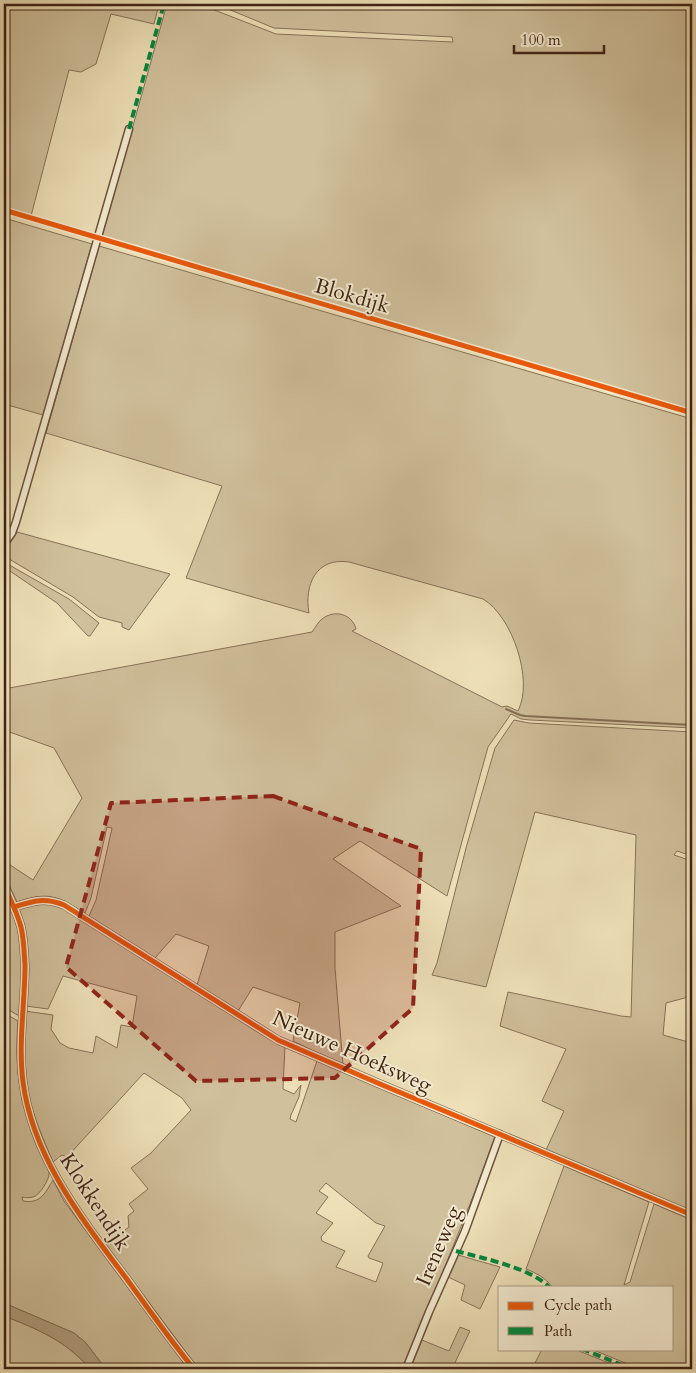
<svg xmlns="http://www.w3.org/2000/svg" width="696" height="1373" font-family="Cardo,serif">
	<style>
		.green { fill: #d0c09c; stroke: #877258; fill-rule: evenodd }
		.water { fill: #b2a080; stroke: #846e54 }
		.lines { fill: none; stroke-linecap: round; stroke-linejoin: round }
		.stream { stroke: #846e54; stroke-width: 2 }
		.minor-casing { stroke: #6a523c; stroke-width: 9 }
		.minor { stroke: #f4ebd1; stroke-width: 6 }
		.quiet { stroke: #00873e; stroke-width: 4; stroke-dasharray: 8 4; stroke-linecap: butt }
		.cycleway-casing { stroke: #f4ebd1; stroke-width: 8 }
		.cycleway { stroke: #e8590c; stroke-width: 5 }
		.marked { fill: #8f2418; fill-opacity: 0.2; stroke: #8f2418; stroke-width: 4; stroke-dasharray: 10 6; stroke-linejoin: round }
		.labels { text-anchor: middle; dominant-baseline: central; stroke-width: 4; stroke-linejoin: round; paint-order: stroke }
		.street-label { font-size: 21px; fill: #3e2313; stroke: #f4ebd1 }
	</style>
	<rect width="100%" height="100%" fill="#eee0b8"/>
	<filter id="stains"><feTurbulence type="fractalNoise" baseFrequency=".004" numOctaves="4"/><feColorMatrix values="0 0 0 0 .2 0 0 0 0 .09 0 0 0 0 .02 0 0 0 .5 -.17"/></filter>
	<radialGradient id="worn" r=".72"><stop offset=".6" stop-color="#630" stop-opacity="0"/><stop offset="1" stop-color="#630" stop-opacity=".3"/></radialGradient>
	<path class="green" d="M 4,4 L 159,4 L 154,24 L 111,14 L 96,64 L 81,72 L 69,70 L 31,216 L 4,208 Z
		M 167,4 L 199,4 L 276,34 L 453,42 L 452,37 L 274,28 L 216,4 L 690,4 L 692,34 L 692,410 L 102,237 Z
		M 4,218 L 92,244 L 43,415 L 4,404 Z
		M 99,246 L 692,419 L 692,728 L 530,720 L 521,719 L 511,714 L 488,747 L 447,896 L 360,841 L 333,859 L 401,906 L 335,932 L 335,968 L 343,1065 L 293,1041 L 300,1003 L 253,987 L 238,1011 L 197,985 L 209,946 L 176,934 L 155,958 L 89,916 L 96,900 L 112,828 L 107,827 L 91,898 L 85,913 C 56,896 50,891 17,902 L 4,874 L 4,861 L 33,880 L 82,798 L 54,748 L 4,730 L 4,689 L 312,632 C 315,628 318,622 322,619 C 335,609 352,614 356,629 L 352,631 L 502,707 L 507,706 L 518,711 C 534,680 512,616 483,599 L 349,562 C 316,557 304,585 309,613 L 186,578 L 222,486 L 46,433 Z
		M 17,532 L 170,574 L 129,630 L 122,627 L 122,623 L 99,617 L 73,597 L 4,556 L 4,548 L 14,537 Z
		M 4,562 L 69,599 L 99,623 L 90,636 L 88,636 L 57,603 L 4,567 Z
		M 514,720 L 529,723 L 692,732 L 692,856 L 677,851 L 674,855 L 692,861 L 692,996 L 666,1003 L 663,1035 L 692,1043 L 692,1211 L 546,1150 L 564,1111 L 542,1101 L 566,1049 L 500,1026 L 508,992 L 621,1016 L 631,1017 L 636,835 L 535,812 L 486,987 L 432,975 L 437,963 L 466,848 L 495,748 Z
		M 4,890 C 9,903 14,916 18,930 C 24,959 21,987 19,1016 L 4,1007 Z
		M 38,903 L 57,904 L 285,1046 L 283,1089 L 294,1094 L 301,1085 L 299,1097 L 291,1115 L 290,1119 L 296,1122 L 317,1061 L 495,1137 L 474,1194 L 404,1369 L 199,1369 L 197,1367 L 106,1245 L 129,1227 L 128,1216 L 134,1211 L 129,1204 L 148,1189 L 131,1168 L 151,1153 L 191,1110 L 182,1098 L 144,1073 L 67,1157 L 62,1155 L 53,1162 C 40,1131 26,1100 23,1066 C 22,1048 25,1029 25,1011 L 53,1015 L 51,1029 L 60,1043 L 69,1048 L 93,1053 L 96,1036 L 117,1048 L 121,1025 L 132,1027 L 137,996 L 63,976 L 48,1009 L 26,1006 L 23,923 L 19,909 L 27,906 ZM 326,1183 L 376,1223 L 385,1226 L 368,1256 L 369,1258 L 383,1263 L 376,1282 L 336,1267 L 345,1251 L 322,1241 L 321,1237 L 333,1223 L 316,1213 L 328,1197 L 319,1191 Z
		M 4,1013 L 18,1021 C 14,1067 20,1098 35,1142 C 38,1151 48,1164 49,1173 C 50,1179 39,1196 33,1197 C 29,1198 25,1198 22,1197 L 23,1201 C 41,1204 45,1193 53,1180 L 64,1201 L 188,1369 L 106,1369 L 85,1342 L 74,1333 L 4,1303 Z
		M 564,1166 L 649,1202 L 624,1285 L 630,1282 L 654,1204 L 692,1220 L 692,1369 L 640,1369 L 591,1349 L 672,1349 L 672,1287 L 552,1287 C 546,1278 536,1273 526,1269 Z
		M 458,1255 L 500,1267 L 480,1309 L 461,1300 L 465,1285 L 448,1277 Z
		M 4,1316 C 36,1328 68,1342 90,1369 L 4,1369 Z
		M 460,1327 L 470,1331 L 452,1369 L 410,1369 L 422,1340 L 449,1351 Z
		M 542,1349 L 574,1349 L 624,1369 L 532,1369 Z"/>
	<path class="water" d="M 4,1303 L 74,1333 L 85,1342 L 106,1369 L 90,1369 C 68,1342 36,1328 4,1316 Z"/>
	<g class="lines">
		<path class="stream" d="M 506,709 L 520,715 L 525,716 L 692,725"/>
		<defs>
			<path id="minor" d="M 4,544 L 12,533 L 16,522 L 129,129
				M 4,885 C 10,899 17,912 21,927 C 24,939 24,952 25,965 C 25,1004 18,1043 23,1082 C 33,1158 82,1219 126,1278 C 148,1308 170,1340 194,1369
				M 14,907 C 33,901 44,897 64,905 L 278,1040 L 380,1084 L 692,1215
				M 406,1369 L 429,1312 L 465,1231 L 500,1134"/>
		</defs>
		<use href="#minor" class="minor-casing"/>
		<use href="#minor" class="minor"/>
		<path class="quiet" d="M 129,129 L 164,4
			M 456,1251 C 482,1258 531,1268 549,1287
			M 582,1349 L 632,1369"/>
		<defs>
			<path id="cycleway" d="M 4,210 L 692,413
				M 4,885 C 10,899 17,912 21,927 C 24,939 24,952 25,965 C 25,1004 18,1043 23,1082 C 33,1158 82,1219 126,1278 C 148,1308 170,1340 194,1369
				M 14,907 C 33,901 44,897 64,905 L 278,1040 L 380,1084 L 692,1215"/>
		</defs>
		<use href="#cycleway" class="cycleway-casing"/>
		<use href="#cycleway" class="cycleway"/>
	</g>
	<path class="marked" d="M 273,796 L 421,849 L 413,1008 L 335,1078 L 196,1081 L 66,967 L 111,803 Z"/>
	<g class="labels">
		<g class="street-label">
			<text transform="translate(352 296) rotate(16)">Blokdijk</text>
			<text transform="translate(352 1052) rotate(24)">Nieuwe Hoeksweg</text>
			<text transform="translate(95 1202) rotate(57)">Klokkendijk</text>
			<text transform="translate(439 1246) rotate(-67)">Ireneweg</text>
		</g>
	</g>
	<rect width="696" height="1373" fill="none" stroke="#eee0b8" stroke-width="20"/>
	<rect x="5" y="5" width="686" height="1363" fill="none" stroke="#3e2313" stroke-width="2.5"/>
	<rect x="10" y="10" width="676" height="1353" fill="none" stroke="#3e2313"/>
	<rect x="498" y="1286" width="175" height="65" fill="#f4ebd1" stroke="#ab9b85"/>
	<rect x="508" y="1302" width="25" height="8" fill="#e8590c" stroke="#ab9b85"/>
	<text x="544" y="1310" font-size="15" fill="#3e2313">Cycle path</text>
	<rect x="508" y="1327" width="25" height="8" fill="#00873e" stroke="#ab9b85"/>
	<text x="544" y="1336" font-size="15" fill="#3e2313">Path</text>
	<path d="M514 45v8h90v-8" fill="none" stroke="#3e2313" stroke-width="2.5"/>
	<text x="521" y="45" font-size="15" fill="#3e2313" stroke="#f4ebd1" stroke-width="4" paint-order="stroke">100 m</text>
	<rect width="100%" height="100%" filter="url(#stains)"/>
	<rect width="100%" height="100%" fill="url(#worn)"/>
</svg>
